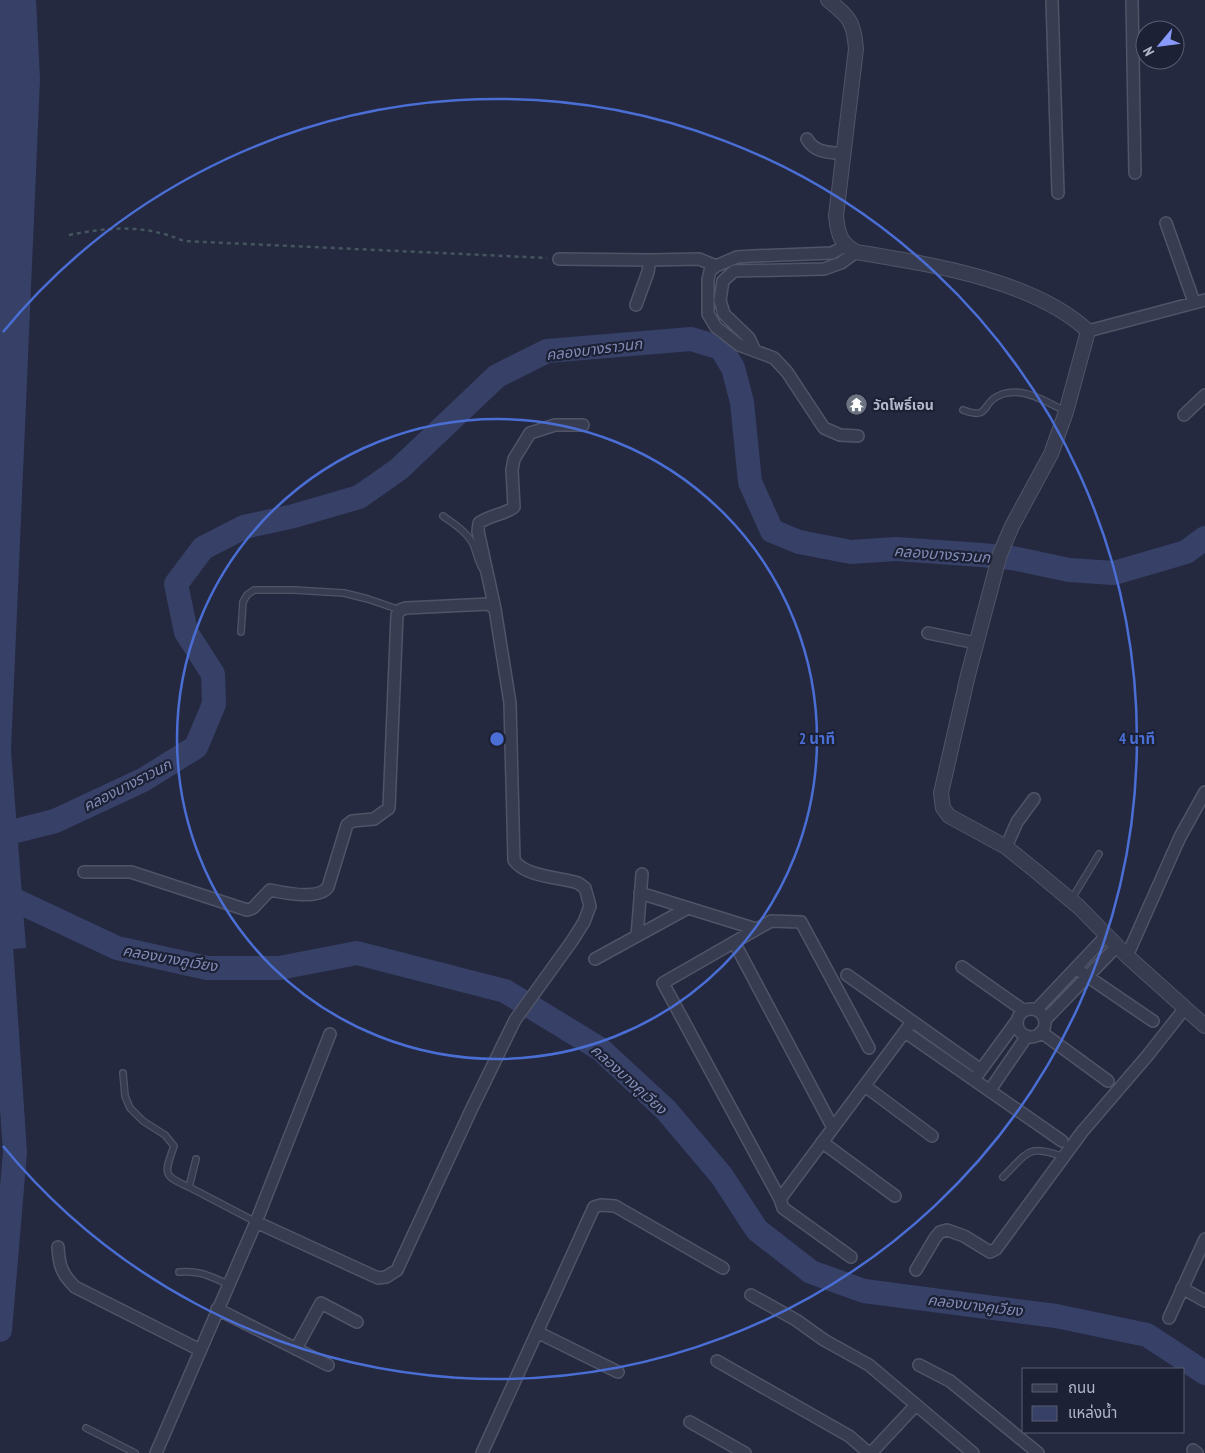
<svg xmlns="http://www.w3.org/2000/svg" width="1205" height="1453" font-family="'PT Sans Narrow','Noto Sans Thai',sans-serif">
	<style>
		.water { fill: #374168 }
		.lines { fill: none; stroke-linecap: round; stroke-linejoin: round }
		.river { stroke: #374168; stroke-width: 24 }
		.service-casing { stroke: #505467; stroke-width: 8 }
		.minor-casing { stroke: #505467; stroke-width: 14 }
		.tertiary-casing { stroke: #505467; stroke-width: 16 }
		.path { stroke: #44555e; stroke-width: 2.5; stroke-dasharray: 4 4; stroke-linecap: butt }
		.service { stroke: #383c50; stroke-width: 5.5 }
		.minor { stroke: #383c50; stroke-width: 11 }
		.tertiary { stroke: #383c50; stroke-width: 14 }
		.ring { fill: none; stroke: #4a6ed4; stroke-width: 2.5 }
		.labels { text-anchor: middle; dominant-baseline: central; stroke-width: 4.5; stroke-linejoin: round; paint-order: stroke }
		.poi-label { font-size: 14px; font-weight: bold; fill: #b4b8ca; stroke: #1d2135; text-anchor: start }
		.water-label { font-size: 15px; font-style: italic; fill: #828db8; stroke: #1d2135 }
		.centre { fill: #4a6ed4; stroke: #1d2135; stroke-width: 2.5 }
		.ring-label { font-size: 15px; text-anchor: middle; font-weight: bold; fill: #4a6ed4; stroke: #1d2135; stroke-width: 4.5; stroke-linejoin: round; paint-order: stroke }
	</style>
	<rect width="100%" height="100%" fill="#242940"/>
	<path class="water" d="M 0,0 L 36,0 L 40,79 L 11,750 L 26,948 L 0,950 Z"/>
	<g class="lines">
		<path class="river" d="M 0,835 L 55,821 L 143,780 L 196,747 L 214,704 L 213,674 L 186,632 L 176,584 L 203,548 L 244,527 L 294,516 L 359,497 L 399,469 L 497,376 L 547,351 L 691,339 L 721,348 L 733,368 L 742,402 L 750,482 L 772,531 L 799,542 L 851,552 L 896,549 L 981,555 L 1012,558 L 1069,570 L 1114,573 L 1186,552 L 1205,538
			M 0,893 L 117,948 L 207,968 L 279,968 L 357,953 L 505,991 L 600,1049 L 666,1110 L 721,1175 L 757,1230 L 811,1272 L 864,1291 L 1056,1316 L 1147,1335 L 1205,1373
			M 0,931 L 15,1152 L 0,1330"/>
		<defs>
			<path id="service" d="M 963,410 C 990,420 981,404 998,396 C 1021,385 1045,401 1065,411
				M 443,516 C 454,524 467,532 473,544 C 477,553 478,563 484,571
				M 241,632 L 243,602 L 247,595 L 254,590 L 294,590 L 344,593 L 368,599 L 400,610
				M 1071,900 L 1099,854
				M 123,1073 L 125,1096 L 130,1108 L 143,1121 L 165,1135 L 174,1146 C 165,1173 161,1175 189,1187
				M 196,1159 L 189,1187 L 256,1222
				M 1003,1177 C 1028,1153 1027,1143 1064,1157
				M 179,1272 C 200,1270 209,1276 228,1284
				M 86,1428 L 135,1453"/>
			<path id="minor" d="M 1052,0 L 1058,193
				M 1132,0 L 1135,173
				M 807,139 C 815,153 828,152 843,154
				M 1166,223 L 1194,302
				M 845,246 L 832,253 L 753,256 L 737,257 L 716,266 L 710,271 L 708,280 L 708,314 L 716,327 L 739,345 L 774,358 L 787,372 L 824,428 L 840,435 L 858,436
				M 559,259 L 650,260
				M 636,305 L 648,272 L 650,260 L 699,259 L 716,266
				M 1088,331 L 1205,300
				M 755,351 L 749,338 L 724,314 L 720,300 L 723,281 L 734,271 L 824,269 L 841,263 L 856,252
				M 1184,415 L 1205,395
				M 495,609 L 478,531 L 479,523 C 490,515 506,514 514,507 L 512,470 L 514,459 L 530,433 L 555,425 L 583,425
				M 928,633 L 976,643
				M 1006,847 L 1017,822 L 1034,799
				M 84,872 L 131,872 L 247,910 L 253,908 L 270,890 C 284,893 319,900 328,887 L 347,825 L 352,821 L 374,819 L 389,808 L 397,615 L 400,610 L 406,608 L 489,604 L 495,609 L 510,703 L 514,860 C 525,877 559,877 578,883 L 585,888 L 590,906 L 584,922 L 572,941 L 515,1020 L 472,1108 L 397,1270 L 386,1277 L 378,1278 L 256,1222 L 156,1453
				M 640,893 L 756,929
				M 637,936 L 642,874
				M 734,942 L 833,1128
				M 1127,956 L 1180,837 L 1205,792
				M 595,959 L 688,908
				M 962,967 L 1023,1010
				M 1081,972 L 1153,1021
				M 847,975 L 981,1070
				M1017 1023a14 14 0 1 1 28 0a14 14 0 1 1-28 0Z
				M 1036,1010 L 1107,935
				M 1045,1020 L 1117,946
				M 905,1032 L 1062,1141
				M 1041,1032 L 1108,1081
				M 869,1048 L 801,922 L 771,921 L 663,983 L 780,1199 L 912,1022
				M 978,1074 L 1016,1022
				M 865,1086 L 932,1136
				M 990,1090 L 1027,1036
				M 822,1142 L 895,1196
				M 780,1199 L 783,1208 L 851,1257
				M 256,1222 L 330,1034
				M 58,1247 C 59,1266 62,1274 75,1287 L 200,1350
				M 916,1270 L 935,1238 L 940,1232 L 947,1230 L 964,1236 L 990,1252 L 996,1249 L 1082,1132 L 1148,1055 L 1185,1008
				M 1182,1288 L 1205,1301
				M 751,1295 L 796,1320 L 824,1340 L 869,1365 L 973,1453
				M 217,1309 L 328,1365
				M 1169,1318 L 1205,1239
				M 537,1332 L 618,1372
				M 296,1349 L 321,1303 L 357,1322
				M 717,1361 L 849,1436 L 869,1453
				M 919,1365 L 950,1381 L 1038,1453
				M 690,1422 L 745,1453
				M 1193,1450 L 1197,1453
				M 482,1453 L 594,1207 L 601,1205 L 615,1206 L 723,1268
				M 871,1453 L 915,1406"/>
			<path id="tertiary" d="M 828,0 C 849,17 854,21 856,49 L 836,216 C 838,234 840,243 856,252 C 929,264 1034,280 1088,331 L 1066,412 L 1051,454 L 1012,526 L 1000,554 L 968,675 L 941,793 L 943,808 L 949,816 L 1006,847 L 1037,872 L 1079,907 L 1127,956 L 1205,1026"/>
		</defs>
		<use href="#service" class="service-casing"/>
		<use href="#minor" class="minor-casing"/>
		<use href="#tertiary" class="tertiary-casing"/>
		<path class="path" d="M 69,235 C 111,227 143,224 184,241 L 547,258"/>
		<use href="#service" class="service"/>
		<use href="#minor" class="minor"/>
		<use href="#tertiary" class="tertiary"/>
	</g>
	<g class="ring">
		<circle cx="497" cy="739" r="320"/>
		<path d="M3 332A640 640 0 1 1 3 1146"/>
	</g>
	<defs>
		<symbol id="temple-disc" viewBox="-11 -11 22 22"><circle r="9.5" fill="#6b7280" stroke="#1d2135"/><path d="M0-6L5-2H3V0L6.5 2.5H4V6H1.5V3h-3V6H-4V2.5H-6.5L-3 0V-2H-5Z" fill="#fff"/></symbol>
	</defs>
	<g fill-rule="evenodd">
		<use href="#temple-disc" x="844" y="392" width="25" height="25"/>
	</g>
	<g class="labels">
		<g class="poi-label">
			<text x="873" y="405">วัดโพธิ์เอน</text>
		</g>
		<g class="water-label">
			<text transform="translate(594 349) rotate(-7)">คลองบางราวนก</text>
			<text transform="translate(942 554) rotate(4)">คลองบางราวนก</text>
			<text transform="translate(127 785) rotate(-27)">คลองบางราวนก</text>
			<text transform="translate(170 958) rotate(10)">คลองบางคูเวียง</text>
			<text transform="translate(629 1079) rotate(42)">คลองบางคูเวียง</text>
			<text transform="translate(975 1305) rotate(7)">คลองบางคูเวียง</text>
		</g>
	</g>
	<circle cx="497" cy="739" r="8" class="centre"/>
	<g class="ring-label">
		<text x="817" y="744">2 นาที</text>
		<text x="1137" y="744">4 นาที</text>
	</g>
	<rect x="1022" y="1368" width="162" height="65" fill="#1d2135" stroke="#595d71"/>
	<rect x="1032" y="1384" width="25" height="8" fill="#383c50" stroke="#595d71"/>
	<text x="1068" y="1393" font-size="15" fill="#b4b8ca">ถนน</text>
	<rect x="1032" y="1406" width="25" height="15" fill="#374168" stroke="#595d71"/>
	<text x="1068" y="1418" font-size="15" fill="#b4b8ca">แหล่งน้ำ</text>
	<g transform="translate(1160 45) rotate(241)"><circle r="24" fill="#1d2135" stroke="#595d71"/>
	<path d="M0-4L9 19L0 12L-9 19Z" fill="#889bfc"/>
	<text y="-8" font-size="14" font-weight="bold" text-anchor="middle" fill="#b4b8ca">N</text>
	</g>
</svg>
